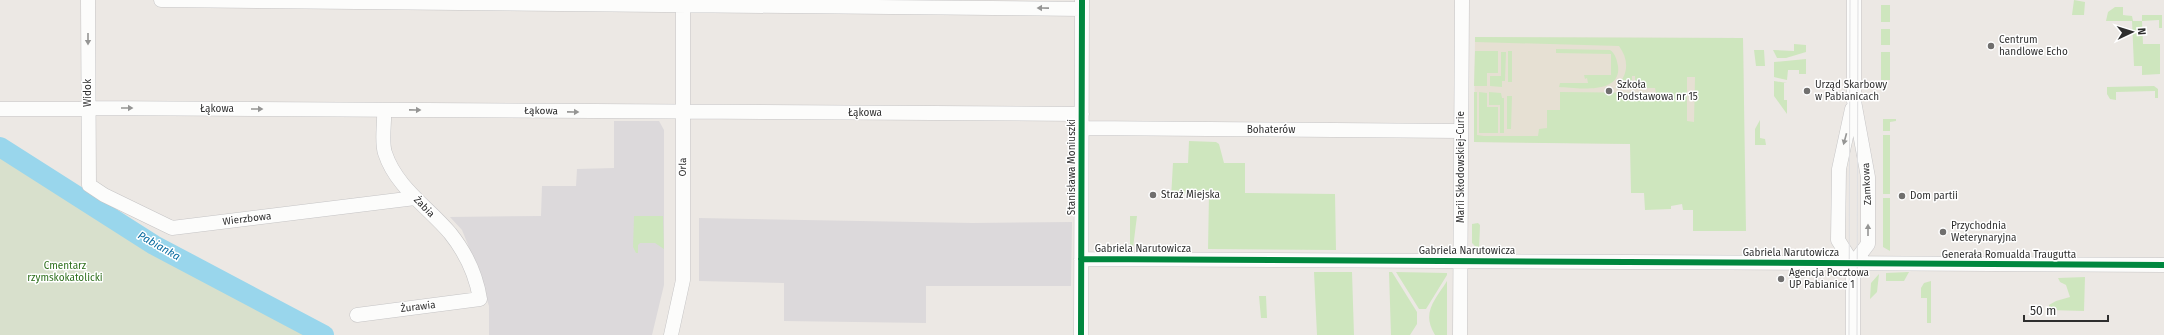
<svg xmlns="http://www.w3.org/2000/svg" width="2164" height="335" font-family="'Fira Sans',sans-serif">
	<style>
		.industrial { fill: #dcd9db }
		.education { fill: #e6e0d3 }
		.green { fill: #cee6be; fill-rule: evenodd }
		.cemetery { fill: #d8e0cc }
		.lines { fill: none; stroke-linecap: round; stroke-linejoin: round }
		.river { stroke: #99d6ec; stroke-width: 20 }
		.minor-casing { stroke: #c5c4c5; stroke-width: 15 }
		.minor { stroke: #fcfcfb; stroke-width: 14 }
		.tram { stroke: #dfdfe1; stroke-width: 1 }
		.cycleway-casing { stroke: #fff; stroke-width: 8 }
		.cycleway { stroke: #00873e; stroke-width: 6 }
		.oneway { fill: #959594 }
		.poi-dot { fill: #706f6e; stroke: #fff; stroke-width: 1.5 }
		.labels { text-anchor: middle; dominant-baseline: central; stroke-width: 3; stroke-linejoin: round; paint-order: stroke }
		.poi-label { font-size: 10px; fill: #2e2e2e; stroke: #fff; text-anchor: start }
		.street-label { font-size: 10px; fill: #2e2e2e; stroke: #fff }
		.park-label { font-size: 10px; fill: #2c6e1b; stroke: #fff }
		.water-label { font-size: 11px; font-style: italic; fill: #0d6fa3; stroke: #fff }
	</style>
	<rect width="100%" height="100%" fill="#ece8e4"/>
	<path class="industrial" d="M 614,121 L 659,121 L 664,130 L 664,285 L 652,335 L 489,335 L 489,306 L 473,257 L 462,230 L 450,217 L 541,216 L 542,186 L 576,186 L 577,169 L 614,168 Z
		M 699,218 L 973,223 L 1072,222 L 1071,286 L 926,286 L 926,323 L 784,321 L 784,283 L 699,281 Z"/>
	<path class="education" d="M 1475,37 L 1743,38 L 1744,145 L 1474,142 Z"/>
	<path class="green" d="M 2074,0 L 2085,2 L 2084,15 L 2072,15 Z
		M 1881,5 L 1890,5 L 1890,22 L 1881,22 Z
		M 2115,7 L 2123,7 L 2123,15 L 2132,16 L 2133,21 L 2142,21 L 2142,15 L 2162,15 L 2162,28 L 2159,28 L 2159,20 L 2142,21 L 2143,44 L 2160,44 L 2160,74 L 2142,75 L 2142,66 L 2134,66 L 2132,21 L 2106,21 L 2108,12 Z
		M 1881,29 L 1890,29 L 1890,45 L 1881,45 Z
		M 1475,37 L 1743,38 L 1746,231 L 1693,231 L 1693,210 L 1683,210 L 1682,204 L 1671,206 L 1671,209 L 1645,210 L 1644,193 L 1631,193 L 1630,144 L 1474,142 L 1474,92 L 1477,92 L 1477,135 L 1484,136 L 1538,136 L 1539,129 L 1547,128 L 1547,110 L 1560,110 L 1560,92 L 1656,93 L 1655,88 L 1635,88 L 1635,76 L 1632,76 L 1632,88 L 1615,88 C 1628,76 1630,61 1619,46 L 1475,42 ZM 1687,77 L 1695,77 L 1694,122 L 1687,121 Z
		M 1794,44 L 1806,45 L 1806,52 L 1786,58 L 1777,58 L 1773,50 L 1794,51 Z
		M 1556,49 L 1610,50 C 1615,53 1617,60 1618,66 C 1622,95 1576,88 1559,87 L 1560,83 L 1588,83 L 1587,78 L 1585,79 L 1584,75 L 1611,75 L 1611,54 L 1556,53 Z
		M 1754,50 L 1764,50 L 1765,66 L 1756,66 Z
		M 1475,51 L 1498,51 L 1498,73 L 1487,73 L 1487,86 L 1474,86 Z
		M 1508,51 L 1512,51 L 1512,82 L 1508,82 Z
		M 1501,52 L 1506,52 L 1505,81 L 1502,81 L 1502,87 L 1490,86 L 1490,76 L 1501,76 Z
		M 1881,52 L 1890,52 L 1890,80 L 1881,80 Z
		M 1806,59 L 1806,74 L 1799,74 L 1799,70 L 1788,70 L 1787,80 L 1774,77 L 1774,62 Z
		M 1774,81 L 1787,83 L 1784,83 L 1784,100 L 1787,100 L 1787,114 L 1774,96 Z
		M 2154,86 L 2158,89 L 2158,98 L 2155,98 L 2155,91 L 2116,92 L 2116,100 L 2110,99 L 2107,94 L 2107,87 Z
		M 1479,92 L 1487,93 L 1487,107 L 1498,107 L 1498,133 L 1479,133 Z
		M 1489,92 L 1501,93 L 1502,98 L 1504,98 L 1504,133 L 1500,133 L 1500,105 L 1489,105 Z
		M 1507,96 L 1512,96 L 1511,129 L 1507,129 Z
		M 1883,119 L 1896,119 L 1896,121 L 1890,122 L 1890,131 L 1883,131 Z
		M 1760,120 L 1760,138 L 1765,139 L 1766,145 L 1755,145 L 1755,129 Z
		M 1883,135 L 1890,135 L 1890,194 L 1883,194 Z
		M 1189,141 L 1216,142 L 1219,144 L 1224,163 L 1245,163 L 1245,193 L 1335,194 L 1336,250 L 1208,249 L 1209,194 L 1172,193 L 1171,198 L 1173,163 L 1188,163 Z
		M 1883,198 L 1890,198 L 1890,251 L 1883,247 Z
		M 634,216 L 663,216 L 664,249 L 655,243 L 640,243 L 638,245 L 638,253 L 636,253 L 633,247 Z
		M 1130,216 L 1137,216 L 1133,248 L 1130,248 Z
		M 1478,223 L 1480,225 L 1479,250 L 1472,243 L 1472,224 Z
		M 1314,272 L 1352,272 L 1354,335 L 1317,335 Z
		M 1389,272 L 1392,272 L 1417,312 L 1417,324 L 1410,335 L 1391,335 Z
		M 1396,272 L 1447,273 L 1447,275 L 1426,309 L 1419,309 Z
		M 1909,272 L 1904,281 L 1886,281 L 1886,273 Z
		M 1879,274 L 1877,292 L 1870,299 L 1871,283 Z
		M 2085,277 L 2084,311 L 2049,310 L 2049,305 L 2056,301 L 2070,297 L 2066,285 L 2060,282 L 2058,278 Z
		M 1447,281 L 1447,335 L 1435,335 C 1421,313 1435,300 1447,281 Z
		M 1931,281 L 1931,323 L 1927,323 L 1927,298 L 1921,298 L 1921,288 L 1924,283 Z
		M 1259,296 L 1266,296 L 1267,318 L 1261,318 Z"/>
	<path class="cemetery" d="M 0,156 L 152,251 L 312,335 L 0,335 Z"/>
	<g class="lines">
		<path class="river" d="M 0,147 L 154,245 L 324,335"/>
		<defs>
			<path id="minor" d="M 88,0 L 89,185 L 104,195 L 172,228 L 415,198
				M 161,0 L 1082,9
				M 0,109 L 79,109 L 88,108 L 1082,114
				M 1852,109 L 1839,169 L 1838,240 L 1853,264 L 1853,335
				M 1082,128 L 1461,131
				M 1081,259 L 2164,265
				M 1853,264 L 1868,244 L 1868,177 L 1854,101 L 1854,0
				M 357,315 L 480,299 C 476,274 466,253 450,233 C 428,207 396,187 385,153 C 381,141 385,123 384,110
				M 671,335 L 683,280 L 683,0
				M 1081,335 L 1082,0
				M 1460,335 L 1462,0"/>
		</defs>
		<use href="#minor" class="minor-casing"/>
		<use href="#minor" class="minor"/>
		<path class="tram" d="M 1849,335 L 1850,0
			M 1857,335 L 1858,0"/>
		<defs>
			<path id="cycleway" d="M 1081,259 L 2164,265
				M 1081,335 L 1082,0"/>
		</defs>
		<use href="#cycleway" class="cycleway-casing"/>
		<use href="#cycleway" class="cycleway"/>
	</g>
	<defs><path id="oneway-solid" d="M-6-.8H1V-3.2L6.5 0L1 3.2V.8H-6Z"/></defs>
	<g class="oneway">
		<use href="#oneway-solid" transform="translate(1043 8) rotate(-179)"/>
		<use href="#oneway-solid" transform="translate(88 39) rotate(90)"/>
		<use href="#oneway-solid" transform="translate(127 108)"/>
		<use href="#oneway-solid" transform="translate(257 109)"/>
		<use href="#oneway-solid" transform="translate(415 110) rotate(1)"/>
		<use href="#oneway-solid" transform="translate(573 112) rotate(1)"/>
		<use href="#oneway-solid" transform="translate(1845 139) rotate(105)"/>
		<use href="#oneway-solid" transform="translate(1868 230) rotate(-90)"/>
	</g>
	<g class="poi-dot">
		<circle cx="1991" cy="46" r="4"/>
		<circle cx="1609" cy="91" r="4"/>
		<circle cx="1807" cy="91" r="4"/>
		<circle cx="1153" cy="195" r="4"/>
		<circle cx="1902" cy="196" r="4"/>
		<circle cx="1943" cy="232" r="4"/>
		<circle cx="1781" cy="279" r="4"/>
	</g>
	<g class="labels">
		<g class="poi-label">
			<text x="1999" y="40">Centrum<tspan x="1999" dy="12">handlowe Echo</tspan></text>
			<text x="1617" y="85">Szkoła<tspan x="1617" dy="12">Podstawowa nr 15</tspan></text>
			<text x="1815" y="85">Urząd Skarbowy<tspan x="1815" dy="12">w Pabianicach</tspan></text>
			<text x="1161" y="195">Straż Miejska</text>
			<text x="1910" y="196">Dom partii</text>
			<text x="1951" y="226">Przychodnia<tspan x="1951" dy="12">Weterynaryjna</tspan></text>
			<text x="1789" y="273">Agencja Pocztowa<tspan x="1789" dy="12">UP Pabianice 1</tspan></text>
		</g>
		<g class="street-label">
			<text transform="translate(88 93) rotate(-90)">Widok</text>
			<text x="217" y="109">Łąkowa</text>
			<text transform="translate(541 111) rotate(1)">Łąkowa</text>
			<text x="865" y="113">Łąkowa</text>
			<text x="1271" y="130">Bohaterów</text>
			<text transform="translate(683 167) rotate(-89)">Orla</text>
			<text transform="translate(1072 167) rotate(-90)">Stanisława Moniuszki</text>
			<text transform="translate(1461 167) rotate(-90)">Marii Skłodowskiej-Curie</text>
			<text transform="translate(1867 184) rotate(-93)">Zamkowa</text>
			<text transform="translate(424 207) rotate(46)">Żabia</text>
			<text transform="translate(247 219) rotate(-7)">Wierzbowa</text>
			<text x="1143" y="249">Gabriela Narutowicza</text>
			<text x="1467" y="251">Gabriela Narutowicza</text>
			<text x="1791" y="253">Gabriela Narutowicza</text>
			<text x="2009" y="255">Generała Romualda Traugutta</text>
			<text transform="translate(418 307) rotate(-7)">Żurawia</text>
		</g>
		<g class="park-label">
			<text x="65" y="266">Cmentarz<tspan x="65" dy="12">rzymskokatolicki</tspan></text>
		</g>
		<g class="water-label">
			<text transform="translate(159 246) rotate(30)">Pabianka</text>
		</g>
	</g>
	<g transform="translate(2132 32) rotate(86)" stroke="#ffffff" stroke-width="3" paint-order="stroke">
	<path d="M0-3L7 15L0 10L-7 15Z" fill="#2e2e2e"/>
	<text y="-6" font-size="11" font-weight="bold" text-anchor="middle" fill="#2e2e2e">N</text>
	</g>
	<path d="M2024 315v6h84v-6" fill="none" stroke="#2e2e2e" stroke-width="2"/>
	<text x="2030" y="315" font-size="12" fill="#2e2e2e" stroke="#ffffff" stroke-width="3" paint-order="stroke">50 m</text>
</svg>
